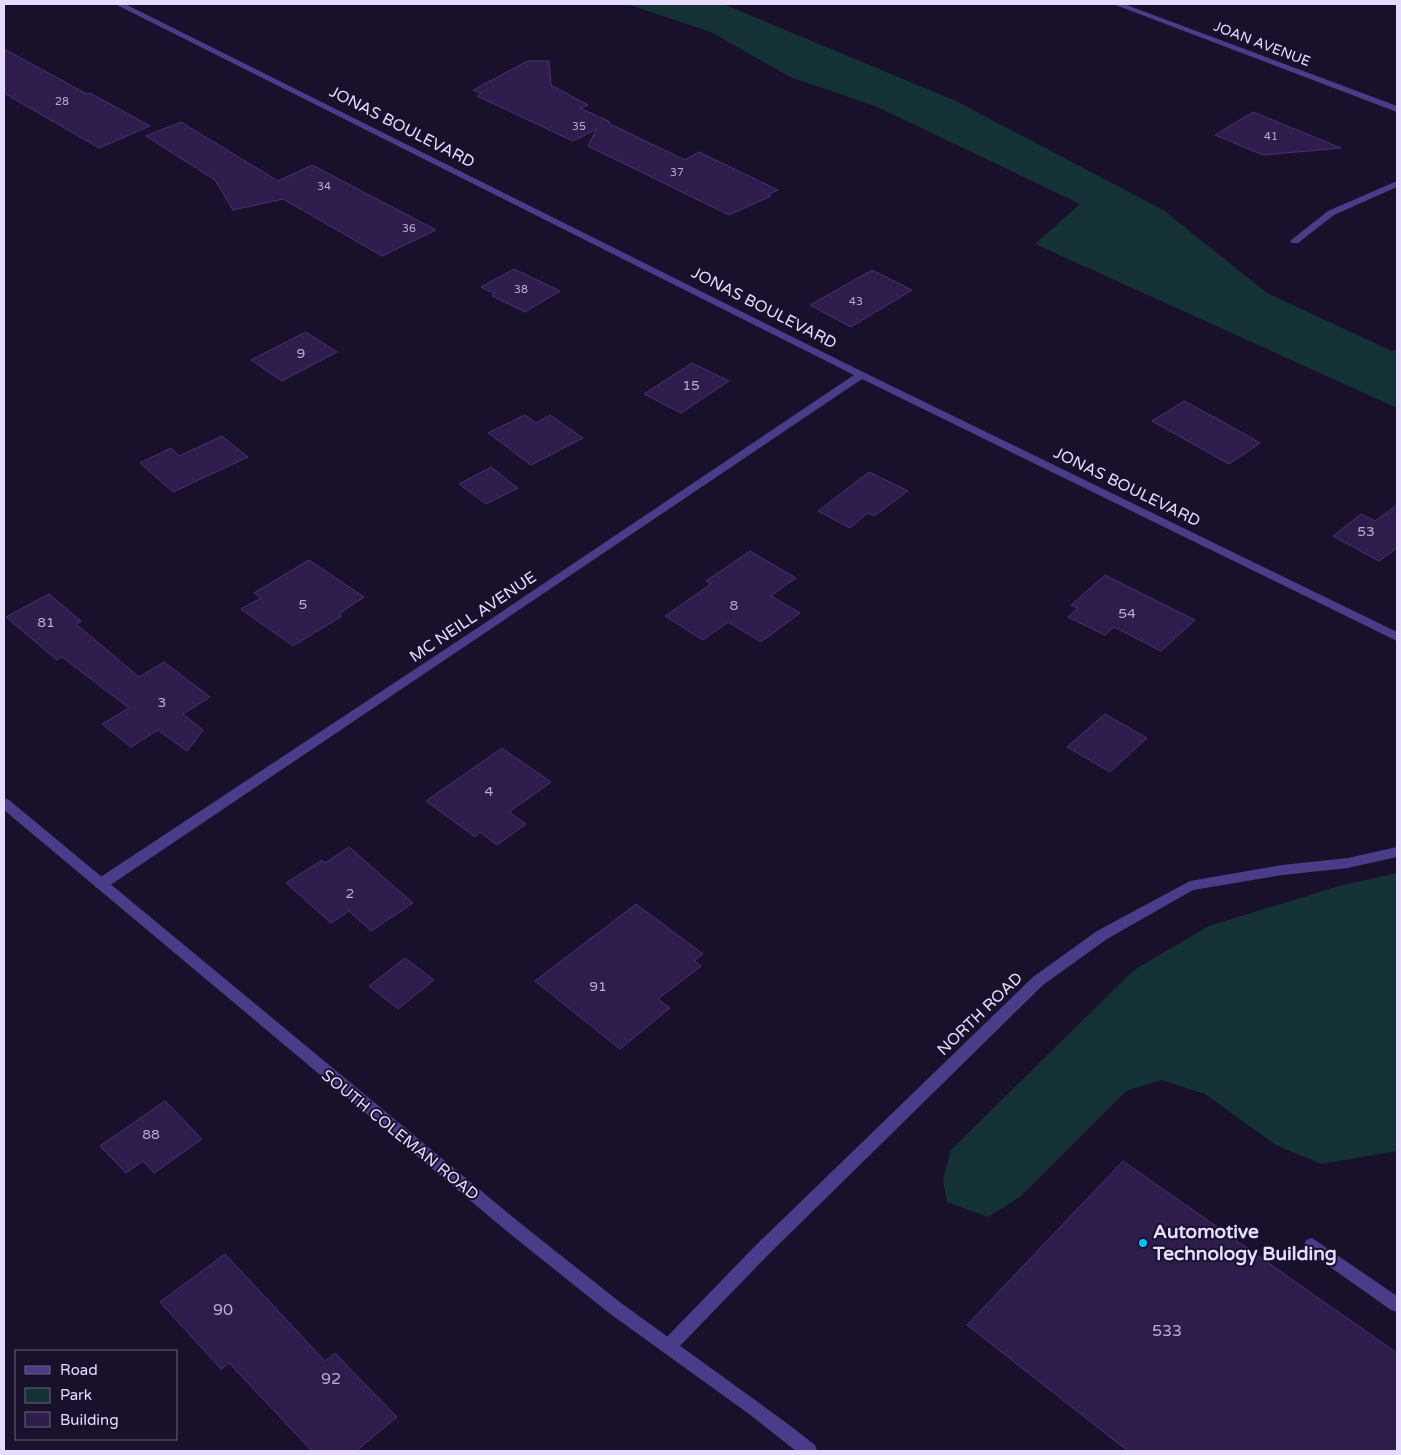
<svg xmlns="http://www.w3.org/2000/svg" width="1401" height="1455" font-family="'Varela Round',sans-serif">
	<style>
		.green { fill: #143135 }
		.building { fill: #2e1d4c; stroke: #492f78 }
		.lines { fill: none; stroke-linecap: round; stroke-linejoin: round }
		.service { fill: #4b3c8a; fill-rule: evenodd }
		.minor { fill: #4b3c8a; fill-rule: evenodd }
		.tertiary { fill: #4b3c8a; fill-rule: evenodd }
		.poi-dot { fill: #07bffe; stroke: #19112b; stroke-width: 2 }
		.labels { text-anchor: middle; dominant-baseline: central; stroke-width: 4; stroke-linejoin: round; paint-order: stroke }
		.far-number-label { font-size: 11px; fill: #b7acd2 }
		.far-street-label { font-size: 14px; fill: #e5dbff; stroke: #19112b }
		.number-label { font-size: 14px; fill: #b7acd2 }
		.street-label { font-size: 16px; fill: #e5dbff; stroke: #19112b }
		.near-number-label { font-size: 16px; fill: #b7acd2 }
		.near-poi-label { font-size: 19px; font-weight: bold; fill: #e5dbff; stroke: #19112b; text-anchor: start }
	</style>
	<rect width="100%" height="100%" fill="#19112b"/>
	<path class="green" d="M 627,4 L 723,4 L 956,101 L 1163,210 L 1267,293 L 1392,351 L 1397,350 L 1397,408 L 1035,244 L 1080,204 L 875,106 L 790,77 L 711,32 Z
		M 1397,873 L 1397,1151 L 1321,1164 L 1276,1145 L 1205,1094 L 1161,1080 L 1126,1091 L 1021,1196 L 988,1217 L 947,1202 L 943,1180 L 951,1150 L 1134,970 L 1209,926 L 1339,886 Z"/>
	<path class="building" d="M 4,49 L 87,94 L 90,93 L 150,126 L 99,148 L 4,93 Z
		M 528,61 L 549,61 L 551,85 L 588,105 L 580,108 L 610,122 L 608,123 L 685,160 L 699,152 L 778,190 L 769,194 L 771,196 L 729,215 L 588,146 L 597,129 L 573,141 L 477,96 L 481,93 L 473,90 Z
		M 1253,112 L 1341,148 L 1263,155 L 1215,135 Z
		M 181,122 L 278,181 L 312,165 L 436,230 L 382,256 L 283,199 L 233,210 L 215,180 L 146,136 Z
		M 514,269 L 560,291 L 525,312 L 492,296 L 495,294 L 481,287 Z
		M 872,270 L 912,290 L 851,327 L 810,305 Z
		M 306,332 L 337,352 L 282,381 L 251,360 Z
		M 692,363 L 729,381 L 681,413 L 644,394 Z
		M 1184,401 L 1227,424 L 1260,443 L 1229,464 L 1152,421 Z
		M 525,415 L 536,423 L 550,415 L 583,438 L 531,465 L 488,433 Z
		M 222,436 L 248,457 L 173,492 L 140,463 L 171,448 L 179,456 Z
		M 491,467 L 518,488 L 486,504 L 459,484 Z
		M 869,472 L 908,491 L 874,516 L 868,513 L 850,528 L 818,511 Z
		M 1397,505 L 1397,548 L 1379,561 L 1333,536 L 1361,514 L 1375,521 Z
		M 750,551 L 796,578 L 771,596 L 800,613 L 761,642 L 728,622 L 703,640 L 665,616 L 711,584 L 706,581 Z
		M 309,560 L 364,597 L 339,614 L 342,616 L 293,646 L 241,609 L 261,598 L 254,593 Z
		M 1105,575 L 1195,620 L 1161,651 L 1114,627 L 1105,635 L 1068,617 L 1078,608 L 1071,605 Z
		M 49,594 L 81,621 L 76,624 L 139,677 L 164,662 L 210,697 L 183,714 L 203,730 L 187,751 L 158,730 L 131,747 L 102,724 L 129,708 L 62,657 L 57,660 L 6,617 Z
		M 1105,714 L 1147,738 L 1110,772 L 1067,747 Z
		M 502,748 L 551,782 L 509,812 L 526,824 L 497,845 L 480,832 L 475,837 L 426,801 Z
		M 349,847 L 413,903 L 371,931 L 349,911 L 331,923 L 286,883 L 322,860 L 325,863 Z
		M 636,904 L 703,954 L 694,961 L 701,966 L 658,999 L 670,1008 L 620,1049 L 535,981 Z
		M 405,958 L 434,980 L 398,1009 L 369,986 Z
		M 165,1101 L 202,1139 L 154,1173 L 143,1161 L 126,1173 L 100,1146 Z
		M 1123,1161 L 1397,1353 L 1397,1451 L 1128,1451 L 967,1325 Z
		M 225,1254 L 325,1361 L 335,1353 L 397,1417 L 356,1451 L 312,1451 L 229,1363 L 221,1369 L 160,1302 Z"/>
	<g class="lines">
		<path class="service" d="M 1312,1238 L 1397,1296 L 1397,1312 L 1391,1310 L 1306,1250 L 1304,1245 L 1306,1240 Z"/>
		<path class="minor" d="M 115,4 L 125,4 L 865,373 L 1397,632 L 1397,641 L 862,379 L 106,888 L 96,888 L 94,884 L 96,880 L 494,617 L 854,375 Z
			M 1113,4 L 1124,4 L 1397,106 L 1397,112 Z
			M 1397,181 L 1397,187 L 1334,215 L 1298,243 L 1292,243 L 1290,241 L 1328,211 Z
			M 1397,847 L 1397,857 L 1348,868 L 1282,875 L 1193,890 L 1107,939 L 1043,985 L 767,1256 L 675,1351 L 669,1353 L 663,1351 L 661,1346 L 663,1341 L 755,1246 L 1033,977 L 1097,931 L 1190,881 L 1282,865 L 1348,858 Z"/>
		<path class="tertiary" d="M 4,798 L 9,800 L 520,1223 L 621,1303 L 788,1424 L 815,1445 L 817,1451 L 796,1451 L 749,1414 L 609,1313 L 509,1233 L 4,810 Z"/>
	</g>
	<circle class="poi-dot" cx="1143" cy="1243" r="5"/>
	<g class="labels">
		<g class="far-number-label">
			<text x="62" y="101">28</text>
			<text x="579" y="126">35</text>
			<text x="1271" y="136">41</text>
			<text x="677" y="172">37</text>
			<text x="324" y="186">34</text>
			<text x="409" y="228">36</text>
			<text x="521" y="289">38</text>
			<text x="856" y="301">43</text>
		</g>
		<g class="far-street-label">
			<text transform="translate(1262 44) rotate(21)">JOAN AVENUE</text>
		</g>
		<g class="number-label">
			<text x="301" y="353">9</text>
			<text x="691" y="385">15</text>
			<text x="1366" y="531">53</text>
			<text x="303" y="604">5</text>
			<text x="734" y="605">8</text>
			<text x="1127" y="613">54</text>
			<text x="46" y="622">81</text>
			<text x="162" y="702">3</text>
			<text x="489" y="791">4</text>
			<text x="350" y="893">2</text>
			<text x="598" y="986">91</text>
			<text x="151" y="1134">88</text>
		</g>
		<g class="street-label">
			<text transform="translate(402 127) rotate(27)">JONAS BOULEVARD</text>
			<text transform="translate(764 308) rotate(27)">JONAS BOULEVARD</text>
			<text transform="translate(1127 487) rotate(26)">JONAS BOULEVARD</text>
			<text transform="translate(473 617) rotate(-34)">MC NEILL AVENUE</text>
			<text transform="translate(980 1014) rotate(-44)">NORTH ROAD</text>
			<text transform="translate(400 1135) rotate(39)">SOUTH COLEMAN ROAD</text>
		</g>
		<g class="near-number-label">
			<text x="223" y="1310">90</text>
			<text x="1167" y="1331">533</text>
			<text x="331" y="1379">92</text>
		</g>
		<g class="near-poi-label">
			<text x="1153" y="1232">Automotive<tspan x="1153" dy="22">Technology Building</tspan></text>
		</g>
	</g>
	<rect width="1401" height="1455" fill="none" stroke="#e5dbff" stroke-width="10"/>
	<rect x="15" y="1350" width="162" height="90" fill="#19112b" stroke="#6b6280"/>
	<rect x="25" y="1366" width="25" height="8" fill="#4b3c8a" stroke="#6b6280"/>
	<text x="60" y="1375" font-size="15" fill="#e5dbff">Road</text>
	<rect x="25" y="1388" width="25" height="15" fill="#143135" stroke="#6b6280"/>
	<text x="60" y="1400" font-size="15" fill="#e5dbff">Park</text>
	<rect x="25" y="1412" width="25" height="15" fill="#2e1d4c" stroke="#6b6280"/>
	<text x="60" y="1425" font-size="15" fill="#e5dbff">Building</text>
</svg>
